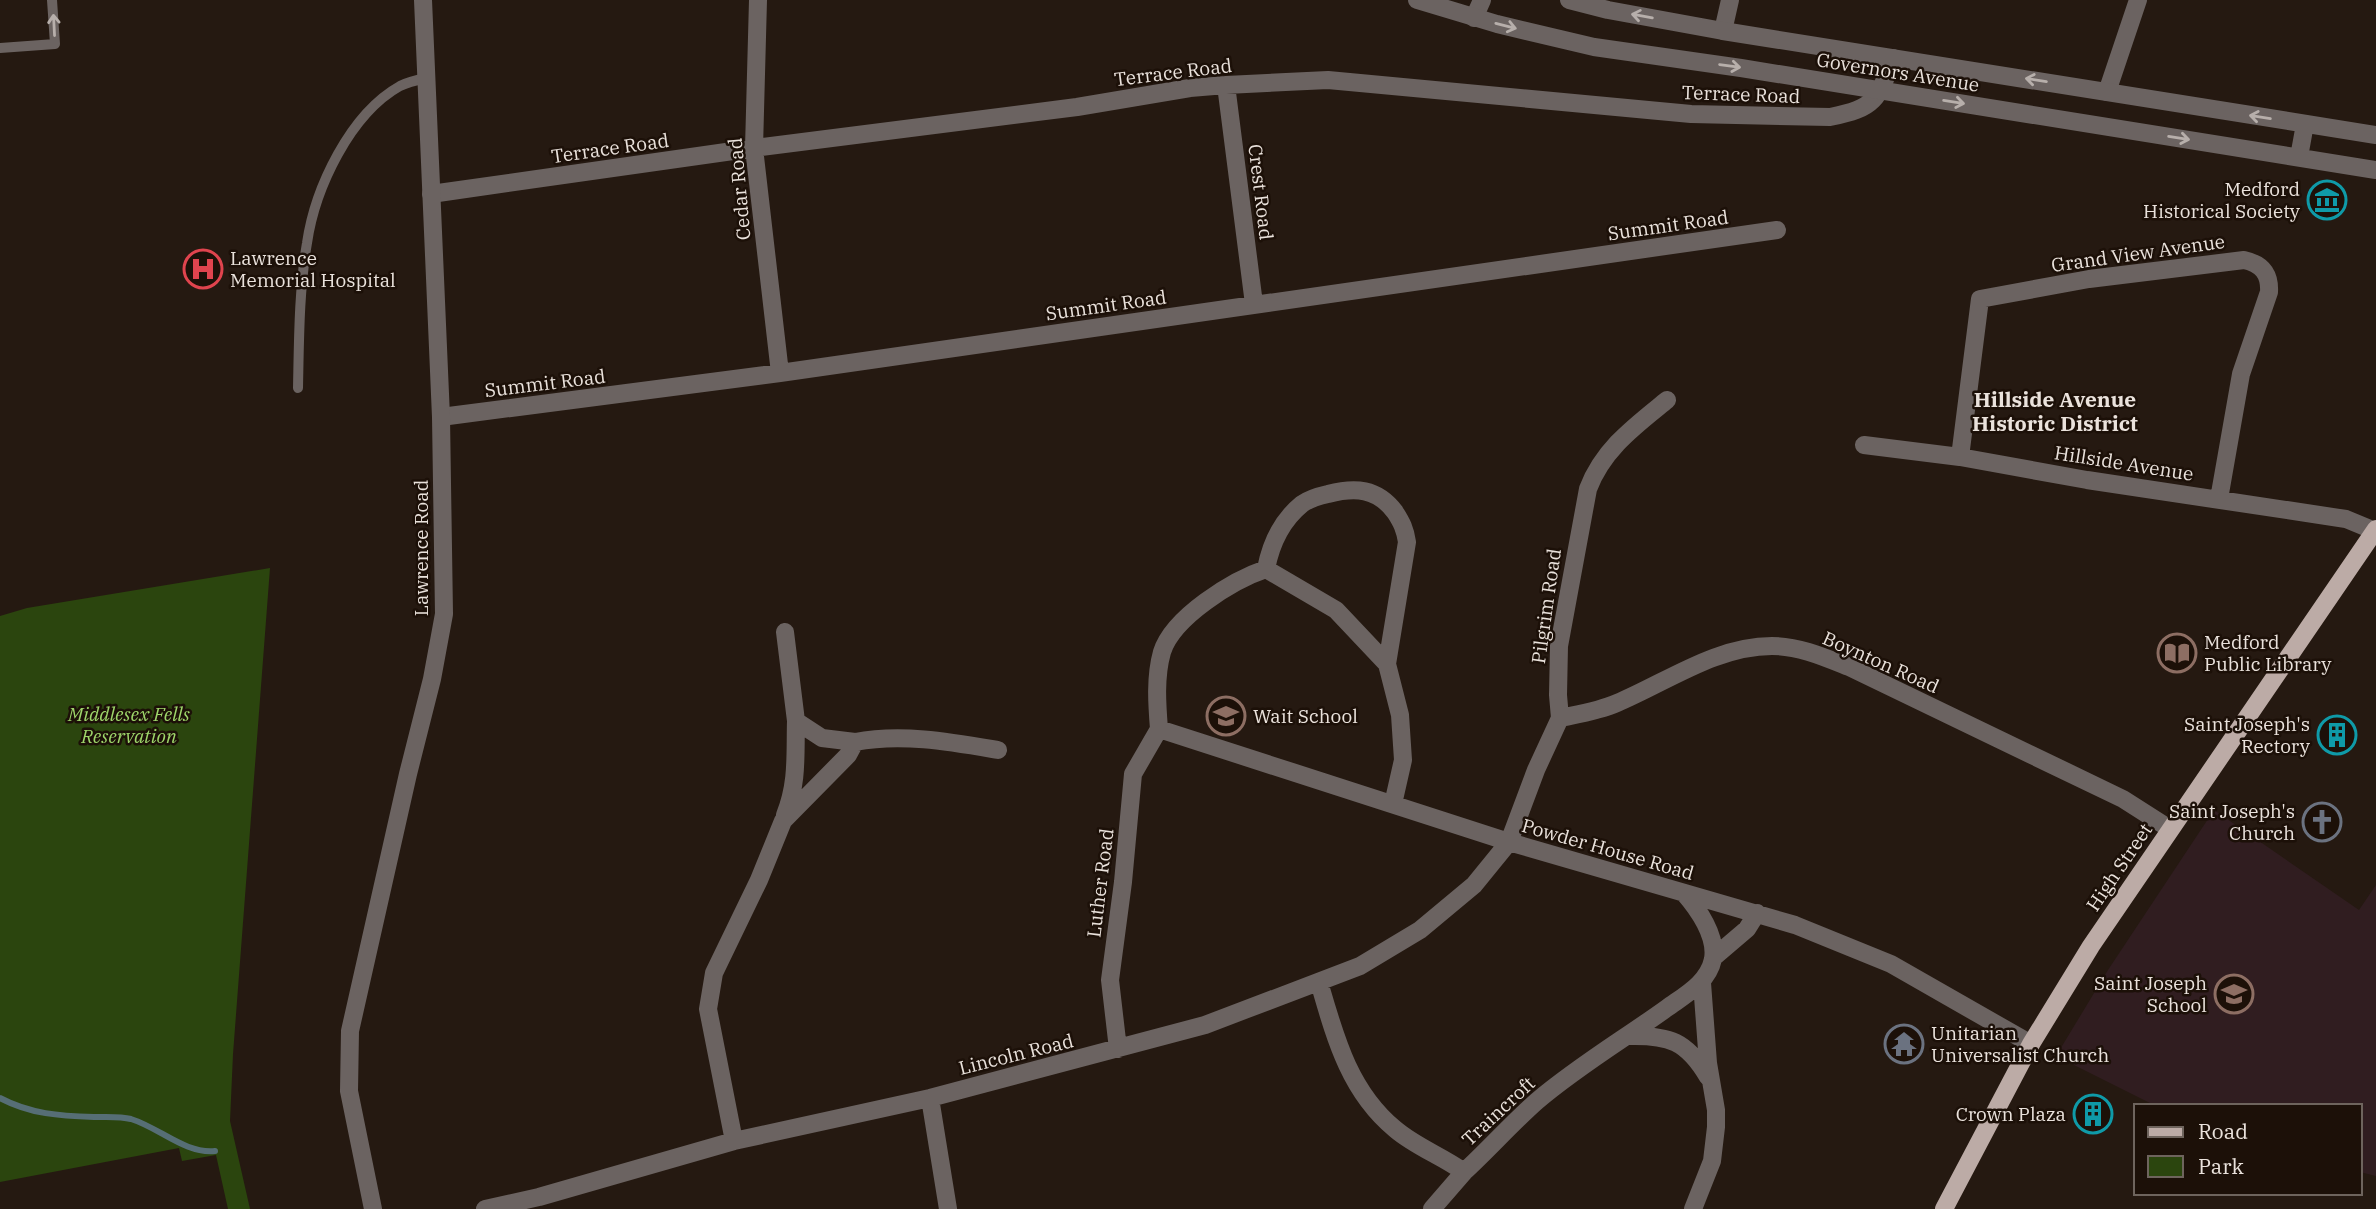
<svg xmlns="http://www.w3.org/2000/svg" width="2376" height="1209" font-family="'IBM Plex Serif',serif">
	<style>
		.education { fill: #301d20 }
		.park { fill: #2b450e }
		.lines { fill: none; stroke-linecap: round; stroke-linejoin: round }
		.stream { stroke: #566e75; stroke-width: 6 }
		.service { stroke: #6b6361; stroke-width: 10 }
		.minor { stroke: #6b6361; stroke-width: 18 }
		.tertiary { stroke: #6b6361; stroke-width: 18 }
		.primary { stroke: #bcaba6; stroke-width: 18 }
		.oneway { stroke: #b7afab }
		.labels { text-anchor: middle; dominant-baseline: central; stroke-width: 5; stroke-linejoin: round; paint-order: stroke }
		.street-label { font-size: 19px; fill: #eae2dc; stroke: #1c1008 }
		.poi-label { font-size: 19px; fill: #eae2dc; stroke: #1c1008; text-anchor: end }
		.park-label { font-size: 19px; font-style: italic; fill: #9ed66a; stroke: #1c1008 }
		.neighbourhood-label { font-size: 21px; font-weight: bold; fill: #eae2dc; stroke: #1c1008 }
	</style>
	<rect width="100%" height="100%" fill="#251911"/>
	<path class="education" d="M 2214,810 L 2359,910 L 2376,885 L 2376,1176 L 2360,1172 L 2360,1106 L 2156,1106 L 2056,1056 L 2108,970 Z"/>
	<path class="park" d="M 270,568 L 233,1054 L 230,1121 L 250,1209 L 228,1209 L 216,1155 L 182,1161 L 179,1148 L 0,1182 L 0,616 L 27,608 Z"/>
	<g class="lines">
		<path class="stream" d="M 0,1098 C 30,1114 60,1116 94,1117 C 106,1117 120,1116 131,1119 C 160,1128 185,1154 215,1151"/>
		<path class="service" d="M 0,48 L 55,44 L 52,0
			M 298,388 C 299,340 299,290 307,243 C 315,188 350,114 400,86 C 408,82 417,80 426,78"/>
		<path class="minor" d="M 758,0 L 754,148 L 780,373
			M 1474,18 L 1482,0
			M 1723,31 L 1730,0
			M 1226,85 L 1254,304
			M 2107,92 L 2138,0
			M 431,194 L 754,148 L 1077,107 L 1190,88 L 1226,85 L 1328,80 L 1691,114 L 1830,117 C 1875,108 1878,100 1893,58
			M 441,417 L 780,373 L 1777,230
			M 1864,445 L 1960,457 L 2087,480 L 2346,519 L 2375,531
			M 1960,457 L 1980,299 L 2089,279 L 2244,260 C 2262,264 2270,274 2269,292 L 2241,374 L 2219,499
			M 1266,569 L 1336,610 L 1387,664 L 1400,715 L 1403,760 L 1393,804
			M 785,632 L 796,721 L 822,738 L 855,742
			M 1560,718 C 1579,714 1599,711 1617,703 C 1667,682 1716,646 1772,646 C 1799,646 1824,657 1849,667 L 2123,799 L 2170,829
			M 1159,729 L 1509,842 L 1795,925 L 1891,964 L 2031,1044
			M 1159,729 C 1157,704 1155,677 1162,652 C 1173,617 1233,580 1266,569 C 1271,543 1281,521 1302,504 C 1309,499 1319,496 1328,494 C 1355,487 1377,488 1395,512 C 1402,523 1405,529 1407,542 L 1387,664
			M 785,815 C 798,782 795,755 796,721
			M 1713,958 L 1747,929 L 1757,913
			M 1319,982 C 1335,1037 1349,1091 1395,1129 C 1416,1147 1442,1156 1464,1172 C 1489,1149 1512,1123 1537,1101 C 1578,1066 1624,1039 1667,1008 C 1685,995 1708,983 1713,959 C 1717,936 1698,909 1684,893
			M 1629,1036 C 1669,1035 1687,1041 1708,1077
			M 1118,1049 L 1110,980 L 1123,882 L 1133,774 L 1159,729
			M 930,1098 L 948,1209
			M 734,1141 L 708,1009 L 714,973 L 759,880 L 783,821 L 848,755 L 855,742 C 902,733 951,742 998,750
			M 485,1209 L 539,1197 L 734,1141 L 930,1098 L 1205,1025 L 1360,966 L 1420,930 L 1474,885 L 1509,842 L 1536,770 L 1560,718 L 1558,695 L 1559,646 L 1588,489 C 1603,449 1635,426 1667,400
			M 1432,1209 L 1464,1172
			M 1693,1209 L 1712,1161 L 1716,1127 L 1716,1110 L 1708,1063 L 1702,983"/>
		<path class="tertiary" d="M 1417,0 L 1497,24 L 1594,47 L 1741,68 L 2376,170
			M 1569,0 L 1608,10 L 1723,31 L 2376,135
			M 2299,157 L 2305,124
			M 373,1209 L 349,1091 L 350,1031 L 408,774 L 432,679 L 444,614 L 441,417 L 423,0"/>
		<path class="primary" d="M 1944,1209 L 2031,1044 L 2091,946 L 2376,529"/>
	</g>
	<defs><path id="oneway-shaft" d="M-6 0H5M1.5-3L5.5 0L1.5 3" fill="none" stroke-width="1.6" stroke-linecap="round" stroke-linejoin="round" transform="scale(1.75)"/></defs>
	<g class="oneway">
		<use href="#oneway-shaft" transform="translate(1642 16) rotate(-170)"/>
		<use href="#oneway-shaft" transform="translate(54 25) rotate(-93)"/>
		<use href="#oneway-shaft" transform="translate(1506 26) rotate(14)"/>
		<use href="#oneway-shaft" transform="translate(1730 66) rotate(8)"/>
		<use href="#oneway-shaft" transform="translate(2036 80) rotate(-171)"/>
		<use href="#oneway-shaft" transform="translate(1954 102) rotate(9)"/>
		<use href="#oneway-shaft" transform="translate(2260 117) rotate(-171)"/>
		<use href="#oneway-shaft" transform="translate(2179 138) rotate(9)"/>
	</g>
	<defs>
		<symbol id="museum-ring" viewBox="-11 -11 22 22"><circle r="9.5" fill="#1c1008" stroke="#0f9aa8" stroke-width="1.5"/><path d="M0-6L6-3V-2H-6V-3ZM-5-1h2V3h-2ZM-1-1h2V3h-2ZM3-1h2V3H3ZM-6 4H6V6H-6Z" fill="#0f9aa8"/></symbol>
		<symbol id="hospital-ring" viewBox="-11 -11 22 22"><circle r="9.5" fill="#1c1008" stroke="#e0444e" stroke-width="1.5"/><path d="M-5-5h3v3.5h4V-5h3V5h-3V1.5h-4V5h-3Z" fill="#e0444e"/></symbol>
		<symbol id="library-ring" viewBox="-11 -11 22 22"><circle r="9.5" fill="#1c1008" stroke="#8d6e63" stroke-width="1.5"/><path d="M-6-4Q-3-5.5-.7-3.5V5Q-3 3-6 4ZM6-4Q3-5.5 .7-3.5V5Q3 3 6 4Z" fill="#8d6e63"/></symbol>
		<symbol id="school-ring" viewBox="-11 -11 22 22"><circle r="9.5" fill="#1c1008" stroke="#8d6e63" stroke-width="1.5"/><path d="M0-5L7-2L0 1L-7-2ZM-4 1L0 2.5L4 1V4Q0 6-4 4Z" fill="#8d6e63"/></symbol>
		<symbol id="building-ring" viewBox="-11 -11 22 22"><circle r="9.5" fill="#1c1008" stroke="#0f9aa8" stroke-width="1.5"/><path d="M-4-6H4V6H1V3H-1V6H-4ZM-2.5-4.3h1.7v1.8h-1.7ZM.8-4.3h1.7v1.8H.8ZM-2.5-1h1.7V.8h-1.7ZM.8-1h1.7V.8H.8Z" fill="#0f9aa8"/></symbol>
		<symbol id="church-ring" viewBox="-11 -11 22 22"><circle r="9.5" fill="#1c1008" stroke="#6b7280" stroke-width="1.5"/><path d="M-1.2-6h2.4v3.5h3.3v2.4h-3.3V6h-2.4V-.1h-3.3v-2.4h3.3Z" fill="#6b7280"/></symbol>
		<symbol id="temple-ring" viewBox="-11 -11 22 22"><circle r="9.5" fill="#1c1008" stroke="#6b7280" stroke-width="1.5"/><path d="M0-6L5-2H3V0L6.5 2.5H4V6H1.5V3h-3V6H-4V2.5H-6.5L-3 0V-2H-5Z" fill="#6b7280"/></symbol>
	</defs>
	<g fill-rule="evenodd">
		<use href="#museum-ring" x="2305" y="178" width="44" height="44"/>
		<use href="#hospital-ring" x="181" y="247" width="44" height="44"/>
		<use href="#library-ring" x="2155" y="631" width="44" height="44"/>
		<use href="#school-ring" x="1204" y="694" width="44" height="44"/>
		<use href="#building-ring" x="2315" y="713" width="44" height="44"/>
		<use href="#church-ring" x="2300" y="800" width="44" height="44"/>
		<use href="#school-ring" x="2212" y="972" width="44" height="44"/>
		<use href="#temple-ring" x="1882" y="1022" width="44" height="44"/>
		<use href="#building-ring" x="2071" y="1092" width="44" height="44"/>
	</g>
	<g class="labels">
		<g class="street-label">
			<text transform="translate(1173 72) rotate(-7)">Terrace Road</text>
			<text transform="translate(1898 72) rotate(9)">Governors Avenue</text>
			<text transform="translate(1741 94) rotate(2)">Terrace Road</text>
			<text transform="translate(610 148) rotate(-8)">Terrace Road</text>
			<text transform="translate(739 189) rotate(-95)">Cedar Road</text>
			<text transform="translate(1261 192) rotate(83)">Crest Road</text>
			<text transform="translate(1668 225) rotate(-8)">Summit Road</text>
			<text transform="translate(2138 253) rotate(-8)">Grand View Avenue</text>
			<text transform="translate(1106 305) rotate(-8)">Summit Road</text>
			<text transform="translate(545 383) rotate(-7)">Summit Road</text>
			<text transform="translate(2124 463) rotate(9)">Hillside Avenue</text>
			<text transform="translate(421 548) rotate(-90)">Lawrence Road</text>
			<text transform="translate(1546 606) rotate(-82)">Pilgrim Road</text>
			<text transform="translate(1881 662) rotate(24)">Boynton Road</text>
			<text transform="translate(1608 849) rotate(16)">Powder House Road</text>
			<text transform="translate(2119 867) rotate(-56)">High Street</text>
			<text transform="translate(1100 883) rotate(-83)">Luther Road</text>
			<text transform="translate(1016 1054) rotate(-14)">Lincoln Road</text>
			<text transform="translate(1498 1111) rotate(-43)">Traincroft</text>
		</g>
		<g class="poi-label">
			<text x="2300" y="189">Medford<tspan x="2300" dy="22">Historical Society</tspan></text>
			<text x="230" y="258" text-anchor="start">Lawrence<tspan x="230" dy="22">Memorial Hospital</tspan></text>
			<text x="2204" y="642" text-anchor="start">Medford<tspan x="2204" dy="22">Public Library</tspan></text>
			<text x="1253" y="716" text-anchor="start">Wait School</text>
			<text x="2310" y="724">Saint Joseph's<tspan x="2310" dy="22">Rectory</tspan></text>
			<text x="2295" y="811">Saint Joseph's<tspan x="2295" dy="22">Church</tspan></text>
			<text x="2207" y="983">Saint Joseph<tspan x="2207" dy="22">School</tspan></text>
			<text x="1931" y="1033" text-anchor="start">Unitarian<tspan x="1931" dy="22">Universalist Church</tspan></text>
			<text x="2066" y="1114">Crown Plaza</text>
		</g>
		<g class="park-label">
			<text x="129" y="714">Middlesex Fells<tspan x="129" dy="22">Reservation</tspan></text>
		</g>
		<g class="neighbourhood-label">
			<text x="2055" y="399">Hillside Avenue<tspan x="2055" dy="24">Historic District</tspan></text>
		</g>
	</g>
	<rect x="2134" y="1104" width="228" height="91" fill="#1c1008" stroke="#6e645d" stroke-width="2"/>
	<rect x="2148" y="1127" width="35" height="10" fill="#bcaba6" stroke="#6e645d" stroke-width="2"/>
	<text x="2198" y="1139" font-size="21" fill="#eae2dc">Road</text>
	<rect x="2148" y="1156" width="35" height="21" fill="#2b450e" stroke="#6e645d" stroke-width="2"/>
	<text x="2198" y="1174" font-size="21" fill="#eae2dc">Park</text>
</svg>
